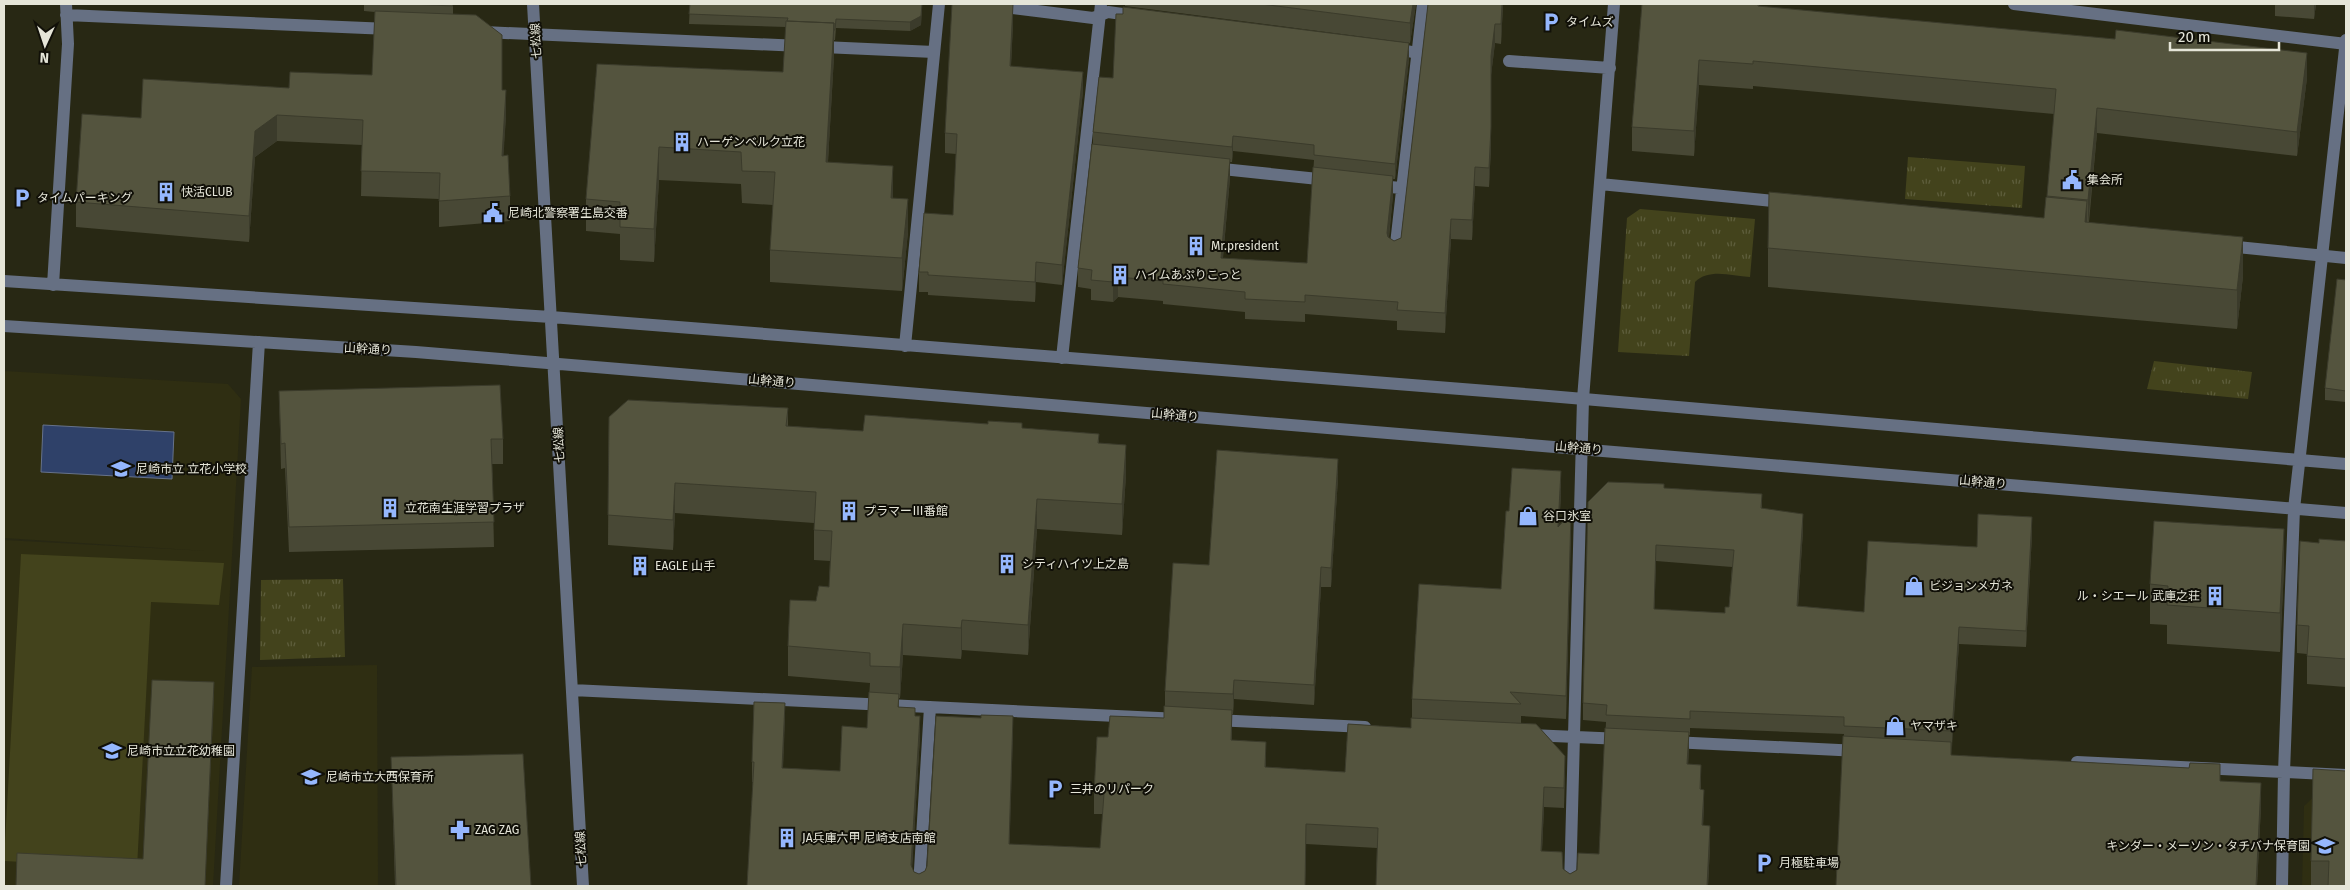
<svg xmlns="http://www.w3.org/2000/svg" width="2350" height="890" font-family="'Fira Sans','Noto Sans JP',sans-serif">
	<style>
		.built { fill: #2f2e12 }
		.grass { fill: url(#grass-tufts) }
		.pitch { fill: #43431c }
		.water { fill: #2f4169; stroke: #66728a }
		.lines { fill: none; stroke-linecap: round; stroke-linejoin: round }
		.minor { stroke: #667083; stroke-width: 12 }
		.wall { fill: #484835; fill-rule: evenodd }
		.shaded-wall { fill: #3b3b2b }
		.building { fill: #54543e; stroke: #3b3b2b; fill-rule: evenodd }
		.labels { text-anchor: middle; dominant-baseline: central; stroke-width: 4; stroke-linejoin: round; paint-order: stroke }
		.poi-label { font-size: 12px; fill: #e5e5d8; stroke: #111008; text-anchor: start }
		.street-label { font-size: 12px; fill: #e5e5d8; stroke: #111008 }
	</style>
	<defs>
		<pattern id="grass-tufts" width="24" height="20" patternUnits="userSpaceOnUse" patternTransform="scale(1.25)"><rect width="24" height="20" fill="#43431c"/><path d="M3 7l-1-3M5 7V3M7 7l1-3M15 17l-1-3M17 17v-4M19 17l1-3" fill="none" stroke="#5e5e3c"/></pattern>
	</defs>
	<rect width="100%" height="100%" fill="#282814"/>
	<path class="built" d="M 4,371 L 228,384 L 241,399 L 213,886 L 4,886 L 4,540 L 207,551 L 4,538 Z
		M 377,665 L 378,886 L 239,886 L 252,667 Z
		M 2320,791 L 2346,886 L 2302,886 L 2304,806 Z"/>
	<path class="grass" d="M 1908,157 L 2025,166 L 2022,208 L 1905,199 Z
		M 1640,209 L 1755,219 L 1750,277 C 1732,276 1709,268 1695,282 L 1689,356 L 1618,352 L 1627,218 Z
		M 2154,361 L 2252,372 L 2248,399 L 2147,389 Z
		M 343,579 L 345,657 L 260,660 L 261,580 Z"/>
	<path class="pitch" d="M 21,554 L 224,563 L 219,605 L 151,602 L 137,868 L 4,861 Z"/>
	<path class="water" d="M 43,425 L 174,432 L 172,479 L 41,472 Z"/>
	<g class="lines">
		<path class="minor" d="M 533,4 L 583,886
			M 981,4 L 1093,18 L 1108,12 L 1137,16
			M 2014,4 L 2346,44
			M 66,15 L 389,29
			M 484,32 L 934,52
			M 1393,48 L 1417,53
			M 1509,61 L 1610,68
			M 1213,168 L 1328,180
			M 1600,184 L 1784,202
			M 1377,186 L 1402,188
			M 2227,246 L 2346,258
			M 1395,253 L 1423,4
			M 4,281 L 551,317 L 1537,395 L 2346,464
			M 53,285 L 68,44 L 66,4
			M 4,326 L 416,352 L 2346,513
			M 905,346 L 939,4
			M 1062,358 L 1101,4
			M 572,690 L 1180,719
			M 1215,720 L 1365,727
			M 1530,735 L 1622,739
			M 1672,742 L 1859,751
			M 2077,762 L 2346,775
			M 226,886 L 259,342
			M 919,886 L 930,707
			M 1570,886 L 1583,399 L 1614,4
			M 2282,886 L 2284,772 L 2294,509 L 2346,40"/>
	</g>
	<path class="wall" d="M 364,4 L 451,4 L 453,6 L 453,14 L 502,90 L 506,116 L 503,156 L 510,196 L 510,221 L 439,227 L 439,199 L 361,196 L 362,145 L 277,141 L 255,157 L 249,242 L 76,227 L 76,202 L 141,118 L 289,88 L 372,75 L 375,12 L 364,11 Z
		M 690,4 L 922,4 L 921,25 L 910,31 L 836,28 L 835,40 L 834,40 L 834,56 L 828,162 L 893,198 L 908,232 L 902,291 L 770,282 L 770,250 L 773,205 L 742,203 L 741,184 L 659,180 L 654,262 L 620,260 L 620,234 L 586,231 L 586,199 L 597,64 L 783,72 L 786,27 L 689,24 Z
		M 1125,4 L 1416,4 L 1410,43 L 1125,6 Z
		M 1428,4 L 1503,4 L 1501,44 L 1495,43 L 1491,75 L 1491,147 L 1489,187 L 1475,186 L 1472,240 L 1451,239 L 1445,333 L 1397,330 L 1397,321 L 1305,314 L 1305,322 L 1245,319 L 1245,312 L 1163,304 L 1163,301 L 1118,297 L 1113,302 L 1091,300 L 1091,289 L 1078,287 L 1078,268 L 1093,144 L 1093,132 L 1113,78 L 1409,59 L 1395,179 L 1393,179 L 1393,195 L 1389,238 L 1394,241 L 1401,238 ZM 1233,151 L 1314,160 L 1307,263 L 1223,258 L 1230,178 L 1230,162 L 1232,162 Z
		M 1642,4 L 1759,4 L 1759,6 L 2307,78 L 2297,156 L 2097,133 L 2089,222 L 2243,276 L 2237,329 L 1768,287 L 1768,248 L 2044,218 L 2047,197 L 2054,114 L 1753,86 L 1753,89 L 1699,85 L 1694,156 L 1632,151 L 1632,127 Z
		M 2275,4 L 2316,4 L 2314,19 L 2275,16 Z
		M 1013,23 L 1011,66 L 1083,91 L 1062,285 L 1036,282 L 1035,302 L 928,295 L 928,292 L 919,292 L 919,272 L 953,215 L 956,154 L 945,153 L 945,133 Z
		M 2346,280 L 2346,402 L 2325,400 L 2325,388 Z
		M 279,391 L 503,439 L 503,464 L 492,464 L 494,547 L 289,552 L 285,468 L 281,469 Z
		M 628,400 L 788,408 L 788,426 L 863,431 L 865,415 L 988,424 L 988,421 L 1022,423 L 1022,428 L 1099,434 L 1099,443 L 1126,445 L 1126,475 L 1122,535 L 1037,529 L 1028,655 L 962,650 L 961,659 L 903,655 L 900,698 L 899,698 L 899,707 L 915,708 L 915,716 L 920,716 L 920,736 L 912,868 L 914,872 L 919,874 L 925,871 L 927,866 L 936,716 L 981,718 L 981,715 L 1013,716 L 1009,844 L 1100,848 L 1103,814 L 1094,814 L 1094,793 L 1097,737 L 1108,737 L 1110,716 L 1164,718 L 1164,706 L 1165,706 L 1165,691 L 1173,563 L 1209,565 L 1217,450 L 1338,459 L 1338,478 L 1331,587 L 1321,587 L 1314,705 L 1234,699 L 1233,714 L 1232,714 L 1232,740 L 1266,742 L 1266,767 L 1345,772 L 1348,724 L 1411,728 L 1411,718 L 1412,718 L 1412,699 L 1419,584 L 1501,589 L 1506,511 L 1509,511 L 1512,468 L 1561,471 L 1561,494 L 1559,525 L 1571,513 L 1566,719 L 1521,716 L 1521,724 L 1536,724 L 1565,756 L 1564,808 L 1544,807 L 1542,851 L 1562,852 L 1563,869 L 1570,874 L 1577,870 L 1578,853 L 1599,854 L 1606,722 L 1583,720 L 1583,703 L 1588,502 L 1608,482 L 1664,484 L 1664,488 L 1762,494 L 1762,509 L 1803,514 L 1803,530 L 1798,606 L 1864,612 L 1868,541 L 1977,547 L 1978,514 L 2032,517 L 2032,534 L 2026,647 L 1959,644 L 1951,755 L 2189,768 L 2190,763 L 2220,764 L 2220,781 L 2261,783 L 2261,806 L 2257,886 L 1836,886 L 1844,734 L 1690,728 L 1690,735 L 1689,735 L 1688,764 L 1701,765 L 1701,790 L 1704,790 L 1703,825 L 1710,826 L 1710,846 L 1708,886 L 1376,886 L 1377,848 L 1306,844 L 1305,886 L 747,886 L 753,782 L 752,782 L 752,762 L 754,702 L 785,703 L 783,768 L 840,771 L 842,726 L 867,728 L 870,683 L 788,676 L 788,646 L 790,600 L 816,601 L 819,586 L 829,587 L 830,561 L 814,560 L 814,523 L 675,513 L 673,550 L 608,545 L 609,417 ZM 1656,561 L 1732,567 L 1729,607 L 1725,607 L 1725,613 L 1654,609 Z
		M 2346,541 L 2346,687 L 2307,684 L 2307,654 L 2297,653 L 2297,625 Z
		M 2284,568 L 2280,652 L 2167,644 L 2167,625 L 2150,624 L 2150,584 Z
		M 391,757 L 531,886 L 395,886 Z
		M 2346,771 L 2328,886 L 2311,885 L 2311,861 Z"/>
	<path class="shaded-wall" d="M 922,4 L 921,25 L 910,31 L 910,22 Z
		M 1013,4 L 1013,23 L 1010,86 L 1010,66 Z
		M 1413,4 L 1416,4 L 1410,43 L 1410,23 Z
		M 1502,4 L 1503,4 L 1501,44 L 1501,24 Z
		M 2314,4 L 2316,4 L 2314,19 Z
		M 834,23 L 834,56 L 826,195 L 826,162 Z
		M 1495,24 L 1495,43 L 1491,76 L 1491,56 Z
		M 1409,43 L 1409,59 L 1395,179 L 1395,164 Z
		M 2307,53 L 2307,78 L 2297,156 L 2297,132 Z
		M 1699,60 L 1699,85 L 1694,156 L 1694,131 Z
		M 1083,72 L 1083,91 L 1062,285 L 1062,265 Z
		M 506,90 L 506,116 L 502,181 L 502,156 Z
		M 2097,108 L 2097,133 L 2088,224 L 2088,200 Z
		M 277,115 L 277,141 L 255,157 L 249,242 L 249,216 L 255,131 Z
		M 1491,127 L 1491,147 L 1489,187 L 1489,168 Z
		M 1233,136 L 1233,151 L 1232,162 L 1232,147 Z
		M 659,147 L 659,180 L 654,262 L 654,229 Z
		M 1230,159 L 1230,178 L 1221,278 L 1221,258 Z
		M 893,166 L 893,199 L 891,198 Z
		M 1475,167 L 1475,186 L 1472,240 L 1472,220 Z
		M 1393,176 L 1393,195 L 1387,253 L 1387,233 Z
		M 908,199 L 908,232 L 902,291 L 902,258 Z
		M 2087,201 L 2087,240 L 2085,222 Z
		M 1451,219 L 1451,239 L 1445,333 L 1445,313 Z
		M 2243,237 L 2243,276 L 2237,329 L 2237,290 Z
		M 1036,262 L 1036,282 L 1035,302 L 1035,282 Z
		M 1118,277 L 1118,297 L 1113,302 L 1113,282 Z
		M 1126,445 L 1126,475 L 1122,535 L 1122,504 Z
		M 1338,459 L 1338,478 L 1331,587 L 1331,568 Z
		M 1561,471 L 1561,494 L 1558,550 L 1558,527 Z
		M 675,483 L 675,513 L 673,550 L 673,520 Z
		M 1037,499 L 1037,529 L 1028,655 L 1028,625 Z
		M 1571,513 L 1571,536 L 1566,719 L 1566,696 Z
		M 1803,514 L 1803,530 L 1797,623 L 1797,606 Z
		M 2032,517 L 2032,534 L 2026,647 L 2026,631 Z
		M 2284,529 L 2284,568 L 2280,652 L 2280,613 Z
		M 1656,545 L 1656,561 L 1654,625 L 1654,609 Z
		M 1321,567 L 1321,587 L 1314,705 L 1314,685 Z
		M 962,620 L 962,650 L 961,659 L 961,628 Z
		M 903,624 L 903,655 L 900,698 L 900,667 Z
		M 1959,627 L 1959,644 L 1952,748 L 1952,731 Z
		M 1234,680 L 1234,699 L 1233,714 L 1233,694 Z
		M 214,682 L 214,700 L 205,886 Z
		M 785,703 L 785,723 L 782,788 L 782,768 Z
		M 1232,710 L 1232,730 L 1231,760 L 1231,740 Z
		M 920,716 L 920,736 L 911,886 L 911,865 Z
		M 1013,716 L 1013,736 L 1009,864 L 1009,844 Z
		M 1689,732 L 1689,752 L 1687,784 L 1687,764 Z
		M 1266,742 L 1266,762 L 1265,787 L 1265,767 Z
		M 1565,756 L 1565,776 L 1564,808 L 1564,788 Z
		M 2261,783 L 2261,806 L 2257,886 L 2256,886 Z
		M 1544,787 L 1544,807 L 1541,871 L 1541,851 Z
		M 1704,790 L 1704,810 L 1702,845 L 1702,825 Z
		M 1710,826 L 1710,846 L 1708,886 L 1707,886 Z"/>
	<path class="building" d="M 409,4 L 451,4 L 453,6 Z
		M 690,4 L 922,4 L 921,16 L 910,22 L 836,19 L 835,30 L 834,30 L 834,23 L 787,21 L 788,18 L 689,14 Z
		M 952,4 L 1013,4 L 1010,66 L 1083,72 L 1062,265 L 1036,262 L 1035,282 L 928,275 L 928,272 L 919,272 L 924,213 L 953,215 L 957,134 L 945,133 Z
		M 1261,4 L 1413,4 L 1410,23 Z
		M 1428,4 L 1502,4 L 1501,24 L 1495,24 L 1491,56 L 1491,127 L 1489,168 L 1475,167 L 1472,220 L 1451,219 L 1445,313 L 1397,310 L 1398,302 L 1305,295 L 1305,302 L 1245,299 L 1245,292 L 1163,284 L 1163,281 L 1118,277 L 1113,282 L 1091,280 L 1092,270 L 1078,268 L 1092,144 L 1230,159 L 1221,258 L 1307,263 L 1313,167 L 1393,176 L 1387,233 L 1388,237 L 1394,241 L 1401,238 Z
		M 1642,4 L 1758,4 L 1758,6 L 2115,39 L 2116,30 L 2307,53 L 2297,132 L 2097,108 L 2088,200 L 2047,196 L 2056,89 L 1753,61 L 1753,64 L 1699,60 L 1694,131 L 1632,127 Z
		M 1123,7 L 1409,43 L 1395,164 L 1314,155 L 1314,145 L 1233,136 L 1232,147 L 1093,132 L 1099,77 L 1113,78 L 1116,14 L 1123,14 Z
		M 375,11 L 476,15 L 502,35 L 502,90 L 506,90 L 502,156 L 508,155 L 510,196 L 439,201 L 440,173 L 361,171 L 363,120 L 277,115 L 255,131 L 249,216 L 76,202 L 82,114 L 141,118 L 143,79 L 289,88 L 290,72 L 372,75 Z
		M 786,21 L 834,23 L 826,162 L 893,166 L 891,198 L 908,199 L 902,258 L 770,250 L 775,172 L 742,171 L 741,152 L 659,147 L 654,229 L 620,227 L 620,202 L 586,199 L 597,64 L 783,72 Z
		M 1769,192 L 2044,218 L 2046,197 L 2087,201 L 2085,222 L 2243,237 L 2237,290 L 1768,248 Z
		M 2337,279 L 2346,280 L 2346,391 L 2325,388 Z
		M 500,385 L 503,439 L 491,439 L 494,522 L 289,527 L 285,443 L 281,444 L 279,391 Z
		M 628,400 L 788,408 L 786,426 L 863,431 L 865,415 L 988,424 L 988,421 L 1022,423 L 1022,428 L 1099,434 L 1098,443 L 1126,445 L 1122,504 L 1037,499 L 1028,625 L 962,620 L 961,628 L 903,624 L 900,667 L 870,666 L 870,653 L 788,646 L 790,600 L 816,601 L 819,586 L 829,587 L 832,531 L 814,530 L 816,492 L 675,483 L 673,520 L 608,515 L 609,417 Z
		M 1217,450 L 1338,459 L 1331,568 L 1321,567 L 1314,685 L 1234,680 L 1233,694 L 1165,691 L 1173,563 L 1209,565 Z
		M 1512,468 L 1561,471 L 1558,527 L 1571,513 L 1566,696 L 1510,692 L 1521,704 L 1412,699 L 1419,584 L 1501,589 L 1506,511 L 1509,511 Z
		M 1608,482 L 1664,484 L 1664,488 L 1762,494 L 1761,508 L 1803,514 L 1797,606 L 1864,612 L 1868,541 L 1977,547 L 1978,514 L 2032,517 L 2026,631 L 1959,627 L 1952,731 L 1844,726 L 1844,717 L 1690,711 L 1690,719 L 1606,715 L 1607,705 L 1583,703 L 1588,502 ZM 1656,545 L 1734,550 L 1729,607 L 1725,607 L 1725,613 L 1654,609 Z
		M 2154,521 L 2284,529 L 2280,613 L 2167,605 L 2168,586 L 2150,584 Z
		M 2319,539 L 2346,541 L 2346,659 L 2307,656 L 2309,626 L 2297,625 L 2300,541 L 2319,543 Z
		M 152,680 L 214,682 L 205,886 L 16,886 L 17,853 L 143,859 Z
		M 869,692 L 899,694 L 898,707 L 915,708 L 915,716 L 920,716 L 911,865 L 914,872 L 919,874 L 925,871 L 927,866 L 936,716 L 981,718 L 981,715 L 1013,716 L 1009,844 L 1100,848 L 1104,794 L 1094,793 L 1097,737 L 1108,737 L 1110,716 L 1164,718 L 1164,706 L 1232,710 L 1231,740 L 1266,742 L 1265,767 L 1345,772 L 1348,724 L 1411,728 L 1411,718 L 1536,724 L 1565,756 L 1564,788 L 1544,787 L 1541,851 L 1562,852 L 1563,869 L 1570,874 L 1577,870 L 1578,853 L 1599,854 L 1605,728 L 1689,732 L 1687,764 L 1701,765 L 1700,789 L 1704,790 L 1702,825 L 1710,826 L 1707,886 L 1376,886 L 1378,828 L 1306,824 L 1305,886 L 747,886 L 754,762 L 752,762 L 754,702 L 785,703 L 782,768 L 840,771 L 842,726 L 867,728 Z
		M 1843,736 L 1951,742 L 1951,755 L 2189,768 L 2190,763 L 2220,764 L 2220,781 L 2261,783 L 2256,886 L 1836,886 Z
		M 523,754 L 531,886 L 396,886 L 391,757 Z
		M 2313,769 L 2346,771 L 2346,886 L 2328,886 L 2329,861 L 2311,861 Z"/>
	<defs>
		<symbol id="parking-bare" viewBox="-9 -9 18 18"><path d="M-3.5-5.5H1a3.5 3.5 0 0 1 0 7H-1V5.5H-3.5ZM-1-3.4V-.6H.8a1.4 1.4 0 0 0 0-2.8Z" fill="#95b7fd" stroke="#111008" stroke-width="2.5" paint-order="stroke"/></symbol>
		<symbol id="building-bare" viewBox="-9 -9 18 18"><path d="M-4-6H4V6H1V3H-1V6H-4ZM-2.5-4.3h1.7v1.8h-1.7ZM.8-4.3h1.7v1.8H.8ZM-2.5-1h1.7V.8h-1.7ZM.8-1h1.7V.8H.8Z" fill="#95b7fd" stroke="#111008" stroke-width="2.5" paint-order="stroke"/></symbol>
		<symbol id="civic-bare" viewBox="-9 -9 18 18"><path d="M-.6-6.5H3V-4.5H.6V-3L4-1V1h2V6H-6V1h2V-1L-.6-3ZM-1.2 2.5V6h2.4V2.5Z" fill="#95b7fd" stroke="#111008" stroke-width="2.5" paint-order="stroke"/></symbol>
		<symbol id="school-bare" viewBox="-9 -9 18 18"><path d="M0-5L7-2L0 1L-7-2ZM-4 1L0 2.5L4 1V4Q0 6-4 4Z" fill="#95b7fd" stroke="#111008" stroke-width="2.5" paint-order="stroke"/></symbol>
		<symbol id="shop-bare" viewBox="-9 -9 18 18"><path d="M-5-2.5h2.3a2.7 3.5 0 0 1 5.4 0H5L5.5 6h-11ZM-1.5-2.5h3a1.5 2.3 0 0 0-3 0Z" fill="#95b7fd" stroke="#111008" stroke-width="2.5" paint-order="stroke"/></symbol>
		<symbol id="pharmacy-bare" viewBox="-9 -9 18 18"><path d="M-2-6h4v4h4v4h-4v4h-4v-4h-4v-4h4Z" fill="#95b7fd" stroke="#111008" stroke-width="2.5" paint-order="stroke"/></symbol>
	</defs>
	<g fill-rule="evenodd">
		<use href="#parking-bare" x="1537" y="8" width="28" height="28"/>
		<use href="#building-bare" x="668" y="128" width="28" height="28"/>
		<use href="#civic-bare" x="2058" y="166" width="28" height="28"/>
		<use href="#building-bare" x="152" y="178" width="28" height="28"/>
		<use href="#parking-bare" x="8" y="184" width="28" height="28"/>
		<use href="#civic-bare" x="479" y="199" width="28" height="28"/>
		<use href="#building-bare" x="1182" y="232" width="28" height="28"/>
		<use href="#building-bare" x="1106" y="261" width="28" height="28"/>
		<use href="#school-bare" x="107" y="455" width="28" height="28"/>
		<use href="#building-bare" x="376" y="494" width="28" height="28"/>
		<use href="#building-bare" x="835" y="497" width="28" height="28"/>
		<use href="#shop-bare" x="1514" y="502" width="28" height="28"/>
		<use href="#building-bare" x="993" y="550" width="28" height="28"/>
		<use href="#building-bare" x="626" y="552" width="28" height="28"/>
		<use href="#shop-bare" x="1900" y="572" width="28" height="28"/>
		<use href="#building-bare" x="2201" y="582" width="28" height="28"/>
		<use href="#shop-bare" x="1881" y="712" width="28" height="28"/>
		<use href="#school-bare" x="98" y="737" width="28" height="28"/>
		<use href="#school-bare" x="297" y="763" width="28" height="28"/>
		<use href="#parking-bare" x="1041" y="775" width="28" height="28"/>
		<use href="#pharmacy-bare" x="446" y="816" width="28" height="28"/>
		<use href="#building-bare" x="773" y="824" width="28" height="28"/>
		<use href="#school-bare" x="2311" y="832" width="28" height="28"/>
		<use href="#parking-bare" x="1750" y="849" width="28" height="28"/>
	</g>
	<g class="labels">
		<g class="poi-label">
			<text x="1566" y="22">タイムズ</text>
			<text x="697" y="142">ハーゲンベルク立花</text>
			<text x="2087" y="180">集会所</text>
			<text x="181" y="192">快活CLUB</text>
			<text x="37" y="198">タイムパーキング</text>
			<text x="508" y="213">尼崎北警察署生島交番</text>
			<text x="1211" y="246">Mr.president</text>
			<text x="1135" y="275">ハイムあぷりこっと</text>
			<text x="136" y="469">尼崎市立 立花小学校</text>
			<text x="405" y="508">立花南生涯学習プラザ</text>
			<text x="864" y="511">プラマーⅢ番館</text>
			<text x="1543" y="516">谷口氷室</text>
			<text x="1022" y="564">シティハイツ上之島</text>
			<text x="655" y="566">EAGLE 山手</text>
			<text x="1929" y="586">ビジョンメガネ</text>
			<text x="2200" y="596" text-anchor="end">ル・シエール 武庫之荘</text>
			<text x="1910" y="726">ヤマザキ</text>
			<text x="127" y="751">尼崎市立立花幼稚園</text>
			<text x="326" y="777">尼崎市立大西保育所</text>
			<text x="1070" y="789">三井のリパーク</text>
			<text x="475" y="830">ZAG ZAG</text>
			<text x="802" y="838">JA兵庫六甲 尼崎支店南館</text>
			<text x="2310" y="846" text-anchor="end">キンダー・メーソン・タチバナ保育園</text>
			<text x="1779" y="863">月極駐車場</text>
		</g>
		<g class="street-label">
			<text transform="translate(536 41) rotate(-93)">七松線</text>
			<text transform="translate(368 349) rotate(3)">山幹通り</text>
			<text transform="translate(772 381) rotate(5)">山幹通り</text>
			<text transform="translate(1175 415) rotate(5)">山幹通り</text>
			<text transform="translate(559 445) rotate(-93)">七松線</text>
			<text transform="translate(1579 448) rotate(5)">山幹通り</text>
			<text transform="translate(1983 482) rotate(5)">山幹通り</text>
			<text transform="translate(581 849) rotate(-93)">七松線</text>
		</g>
	</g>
	<rect width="2350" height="890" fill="none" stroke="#e5e5d8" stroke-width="10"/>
	<g transform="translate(45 45) rotate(183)" stroke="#111008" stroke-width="4" paint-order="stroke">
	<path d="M0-4L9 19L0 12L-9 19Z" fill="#e5e5d8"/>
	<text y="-8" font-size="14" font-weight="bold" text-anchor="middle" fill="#e5e5d8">N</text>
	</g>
	<path d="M2170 42v8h109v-8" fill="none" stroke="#e5e5d8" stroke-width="2.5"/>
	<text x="2178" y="42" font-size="15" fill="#e5e5d8" stroke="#111008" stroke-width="4" paint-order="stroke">20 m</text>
</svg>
